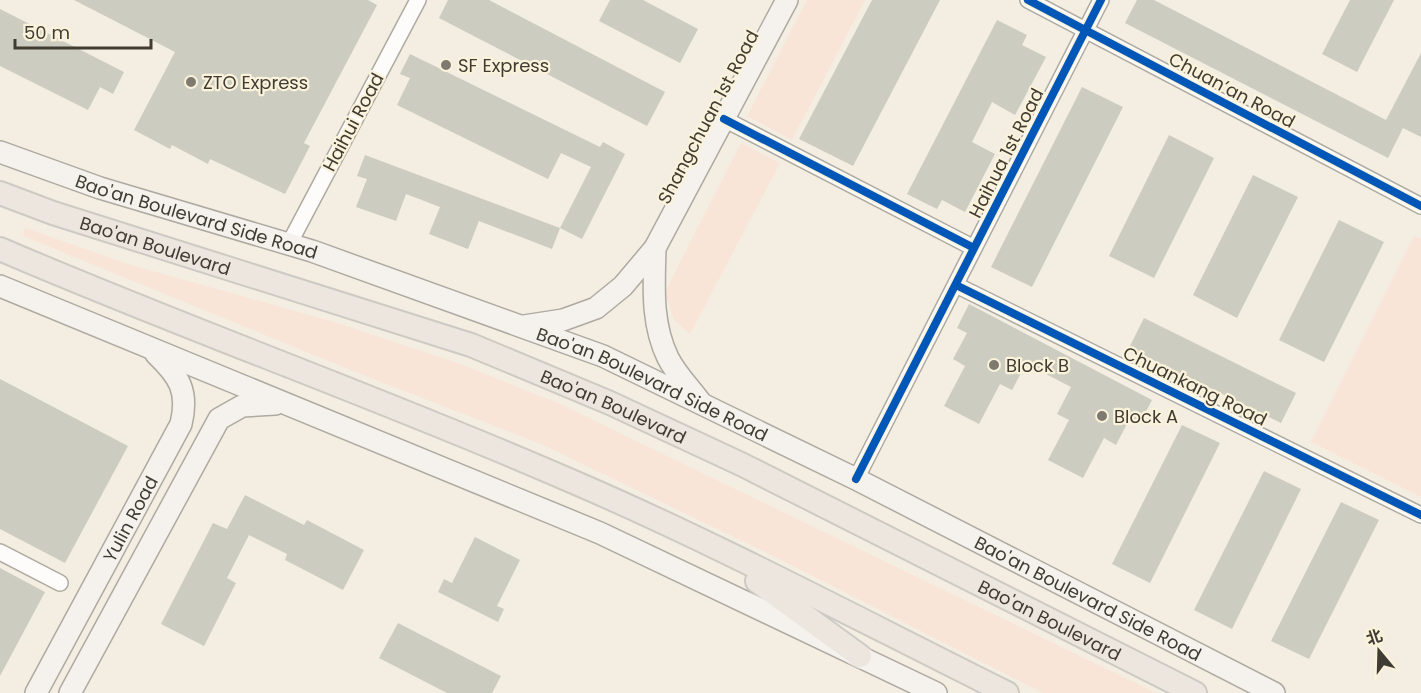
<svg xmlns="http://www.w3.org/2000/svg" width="1421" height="693" font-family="Poppins,'Noto Sans SC',sans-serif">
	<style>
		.green { fill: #f9e4d8 }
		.building { fill: #ccccc1 }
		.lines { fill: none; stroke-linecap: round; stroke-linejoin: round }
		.minor-casing { stroke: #aeaaa1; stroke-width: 18 }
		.secondary-casing { stroke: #aeaaa1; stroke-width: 24 }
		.primary-casing { stroke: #cdcac4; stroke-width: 26 }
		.minor { stroke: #fdfcfa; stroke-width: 15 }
		.secondary { stroke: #f5f1ed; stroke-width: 21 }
		.primary { stroke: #ece6de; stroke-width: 22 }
		.cycleway-casing { stroke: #faf2da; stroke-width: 11 }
		.cycleway { stroke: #0057b8; stroke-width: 8 }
		.poi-dot { fill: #7f7a70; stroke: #faf2da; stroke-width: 2 }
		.labels { text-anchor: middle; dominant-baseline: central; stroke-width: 4.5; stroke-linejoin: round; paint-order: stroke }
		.poi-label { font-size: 18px; fill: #403c33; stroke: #faf2da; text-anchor: start }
		.street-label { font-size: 18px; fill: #403c33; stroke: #faf2da }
	</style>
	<rect width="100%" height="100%" fill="#f3eee1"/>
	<path class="green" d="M 807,0 L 865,0 L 792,140 L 747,116 Z
		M 741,143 L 780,163 L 690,334 L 674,320 L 665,292 Z
		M 25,228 L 131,265 L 334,322 L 455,362 L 562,405 L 1156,693 L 1043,693 L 767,553 L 541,444 L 353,371 L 23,236 Z
		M 1414,236 L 1421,239 L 1421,497 L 1311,442 Z"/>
	<path class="building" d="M 74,0 L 368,0 L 377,5 L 304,143 L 310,146 L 285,194 L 210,159 L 208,164 L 172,145 L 170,149 L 134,130 L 175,52 Z
		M 448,0 L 489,0 L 665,92 L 647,126 L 439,18 Z
		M 610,0 L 643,0 L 698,29 L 680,63 L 599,21 Z
		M 872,0 L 940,0 L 853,166 L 799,139 Z
		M 1137,0 L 1154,0 L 1386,120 L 1421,53 L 1421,137 L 1403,128 L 1388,158 L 1125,23 Z
		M 1350,0 L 1394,0 L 1357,72 L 1322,54 Z
		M 0,9 L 124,72 L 113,94 L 100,87 L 88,110 L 0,66 Z
		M 997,20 L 1027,35 L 1022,45 L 1046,57 L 1015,115 L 992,102 L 972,142 L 995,154 L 965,212 L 942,200 L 937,209 L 907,194 Z
		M 410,54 L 600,147 L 603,142 L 625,154 L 582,239 L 560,228 L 591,167 L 561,153 L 548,179 L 397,105 L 410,78 L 400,74 Z
		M 1082,87 L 1123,107 L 1032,287 L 991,267 Z
		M 1169,135 L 1214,158 L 1154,278 L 1109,256 Z
		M 365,155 L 560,228 L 552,249 L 479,221 L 468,249 L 429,234 L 440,207 L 406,194 L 396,221 L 356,207 L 367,179 L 357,176 Z
		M 1253,175 L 1298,197 L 1237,318 L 1193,295 Z
		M 1339,220 L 1384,242 L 1324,362 L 1279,340 Z
		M 969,304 L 1152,400 L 1140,423 L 1130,418 L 1116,445 L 1104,438 L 1083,478 L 1048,460 L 1069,420 L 1057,414 L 1071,387 L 1044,373 L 1026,364 L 1012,390 L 1000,384 L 979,424 L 944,406 L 965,366 L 953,359 L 967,333 L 957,328 Z
		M 1144,318 L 1296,393 L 1281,423 L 1129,348 Z
		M 0,379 L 128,446 L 65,563 L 0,529 Z
		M 1182,425 L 1220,443 L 1150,583 L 1112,564 Z
		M 1264,471 L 1301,489 L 1232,629 L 1194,610 Z
		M 245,495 L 304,525 L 307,520 L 364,550 L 343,590 L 285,560 L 287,554 L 249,535 L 227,578 L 236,583 L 204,646 L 161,624 L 213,523 L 227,529 Z
		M 1341,502 L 1379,520 L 1309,659 L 1271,641 Z
		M 475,537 L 520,560 L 497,606 L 504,609 L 498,622 L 438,592 L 444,579 L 452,583 Z
		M 0,568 L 45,592 L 0,676 Z
		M 398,623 L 501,676 L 492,693 L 447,693 L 379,658 Z"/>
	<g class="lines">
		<defs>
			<path id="minor" d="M 1028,0 L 1421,206
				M 724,119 L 974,248
				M 289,244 L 418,0
				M 956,285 L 1421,515
				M 856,479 L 1101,0
				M 0,552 L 60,583"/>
			<g id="secondary">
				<path id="s1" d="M 0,152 L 100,188 L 312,251 L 603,356 L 856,479 L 1274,693"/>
				<path d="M 655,248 C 654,286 651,323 668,358 C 676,374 690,388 701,403"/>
				<path d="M 0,286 L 600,533 L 936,693"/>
				<path d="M 524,326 L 563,320 L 596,308 L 623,286 L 655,248 L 787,0"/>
				<path id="s2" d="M 36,693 L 181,424 C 189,391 179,376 156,354"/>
				<path d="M 70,693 L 219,419 L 242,406 L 275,404"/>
			</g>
			<g id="primary">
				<path id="s3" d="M 0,193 L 53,213 L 471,345 L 610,403 L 743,465 L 1195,693"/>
				<path d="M 0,249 C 188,330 381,398 569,480 C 718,544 862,621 1007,693"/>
				<path d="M 757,581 L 860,656"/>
			</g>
		</defs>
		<use href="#minor" class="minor-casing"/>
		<use href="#secondary" class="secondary-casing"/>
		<use href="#primary" class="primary-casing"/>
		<use href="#minor" class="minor"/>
		<use href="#secondary" class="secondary"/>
		<use href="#primary" class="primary"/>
		<defs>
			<path id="cycleway" d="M 1028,0 L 1421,206
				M 724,119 L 974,248
				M 956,285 L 1421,515
				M 856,479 L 1101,0"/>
		</defs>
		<use href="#cycleway" class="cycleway-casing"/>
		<use href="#cycleway" class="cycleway"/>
	</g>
	<g class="poi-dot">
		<circle cx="446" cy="65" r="6"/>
		<circle cx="191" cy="82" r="6"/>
		<circle cx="994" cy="365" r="6"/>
		<circle cx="1102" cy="416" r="6"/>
	</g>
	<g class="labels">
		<g class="poi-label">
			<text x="458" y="65">SF Express</text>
			<text x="203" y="82">ZTO Express</text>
			<text x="1006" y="365">Block B</text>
			<text x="1114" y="416">Block A</text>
		</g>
		<g class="street-label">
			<text transform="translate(1232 90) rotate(28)">Chuan’an Road</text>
			<text transform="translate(708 117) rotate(-62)">Shangchuan 1st Road</text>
			<text transform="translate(353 122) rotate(-62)">Haihui Road</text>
			<text transform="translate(1006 153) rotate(-63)">Haihua 1st Road</text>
			<text stroke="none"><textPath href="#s1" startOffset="207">Bao'an Boulevard Side Road</textPath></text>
			<text stroke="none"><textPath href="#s3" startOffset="164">Bao'an Boulevard</textPath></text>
			<text stroke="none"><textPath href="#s1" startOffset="693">Bao'an Boulevard Side Road</textPath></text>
			<text transform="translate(1195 386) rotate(26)">Chuankang Road</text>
			<text stroke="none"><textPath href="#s3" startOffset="650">Bao'an Boulevard</textPath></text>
			<text stroke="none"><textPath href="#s2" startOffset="198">Yulin Road</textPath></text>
			<text stroke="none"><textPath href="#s1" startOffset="1179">Bao'an Boulevard Side Road</textPath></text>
			<text stroke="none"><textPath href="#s3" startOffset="1136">Bao'an Boulevard</textPath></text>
		</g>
	</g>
	<g transform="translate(1379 651) rotate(341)" stroke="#faf2da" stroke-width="4.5" paint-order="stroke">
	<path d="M0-4.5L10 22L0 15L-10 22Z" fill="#403c33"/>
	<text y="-9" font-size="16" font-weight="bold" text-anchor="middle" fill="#403c33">北</text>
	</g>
	<path d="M15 39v9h136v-9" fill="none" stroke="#403c33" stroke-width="3"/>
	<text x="24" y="39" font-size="18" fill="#403c33" stroke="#faf2da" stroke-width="4.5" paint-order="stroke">50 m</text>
</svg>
